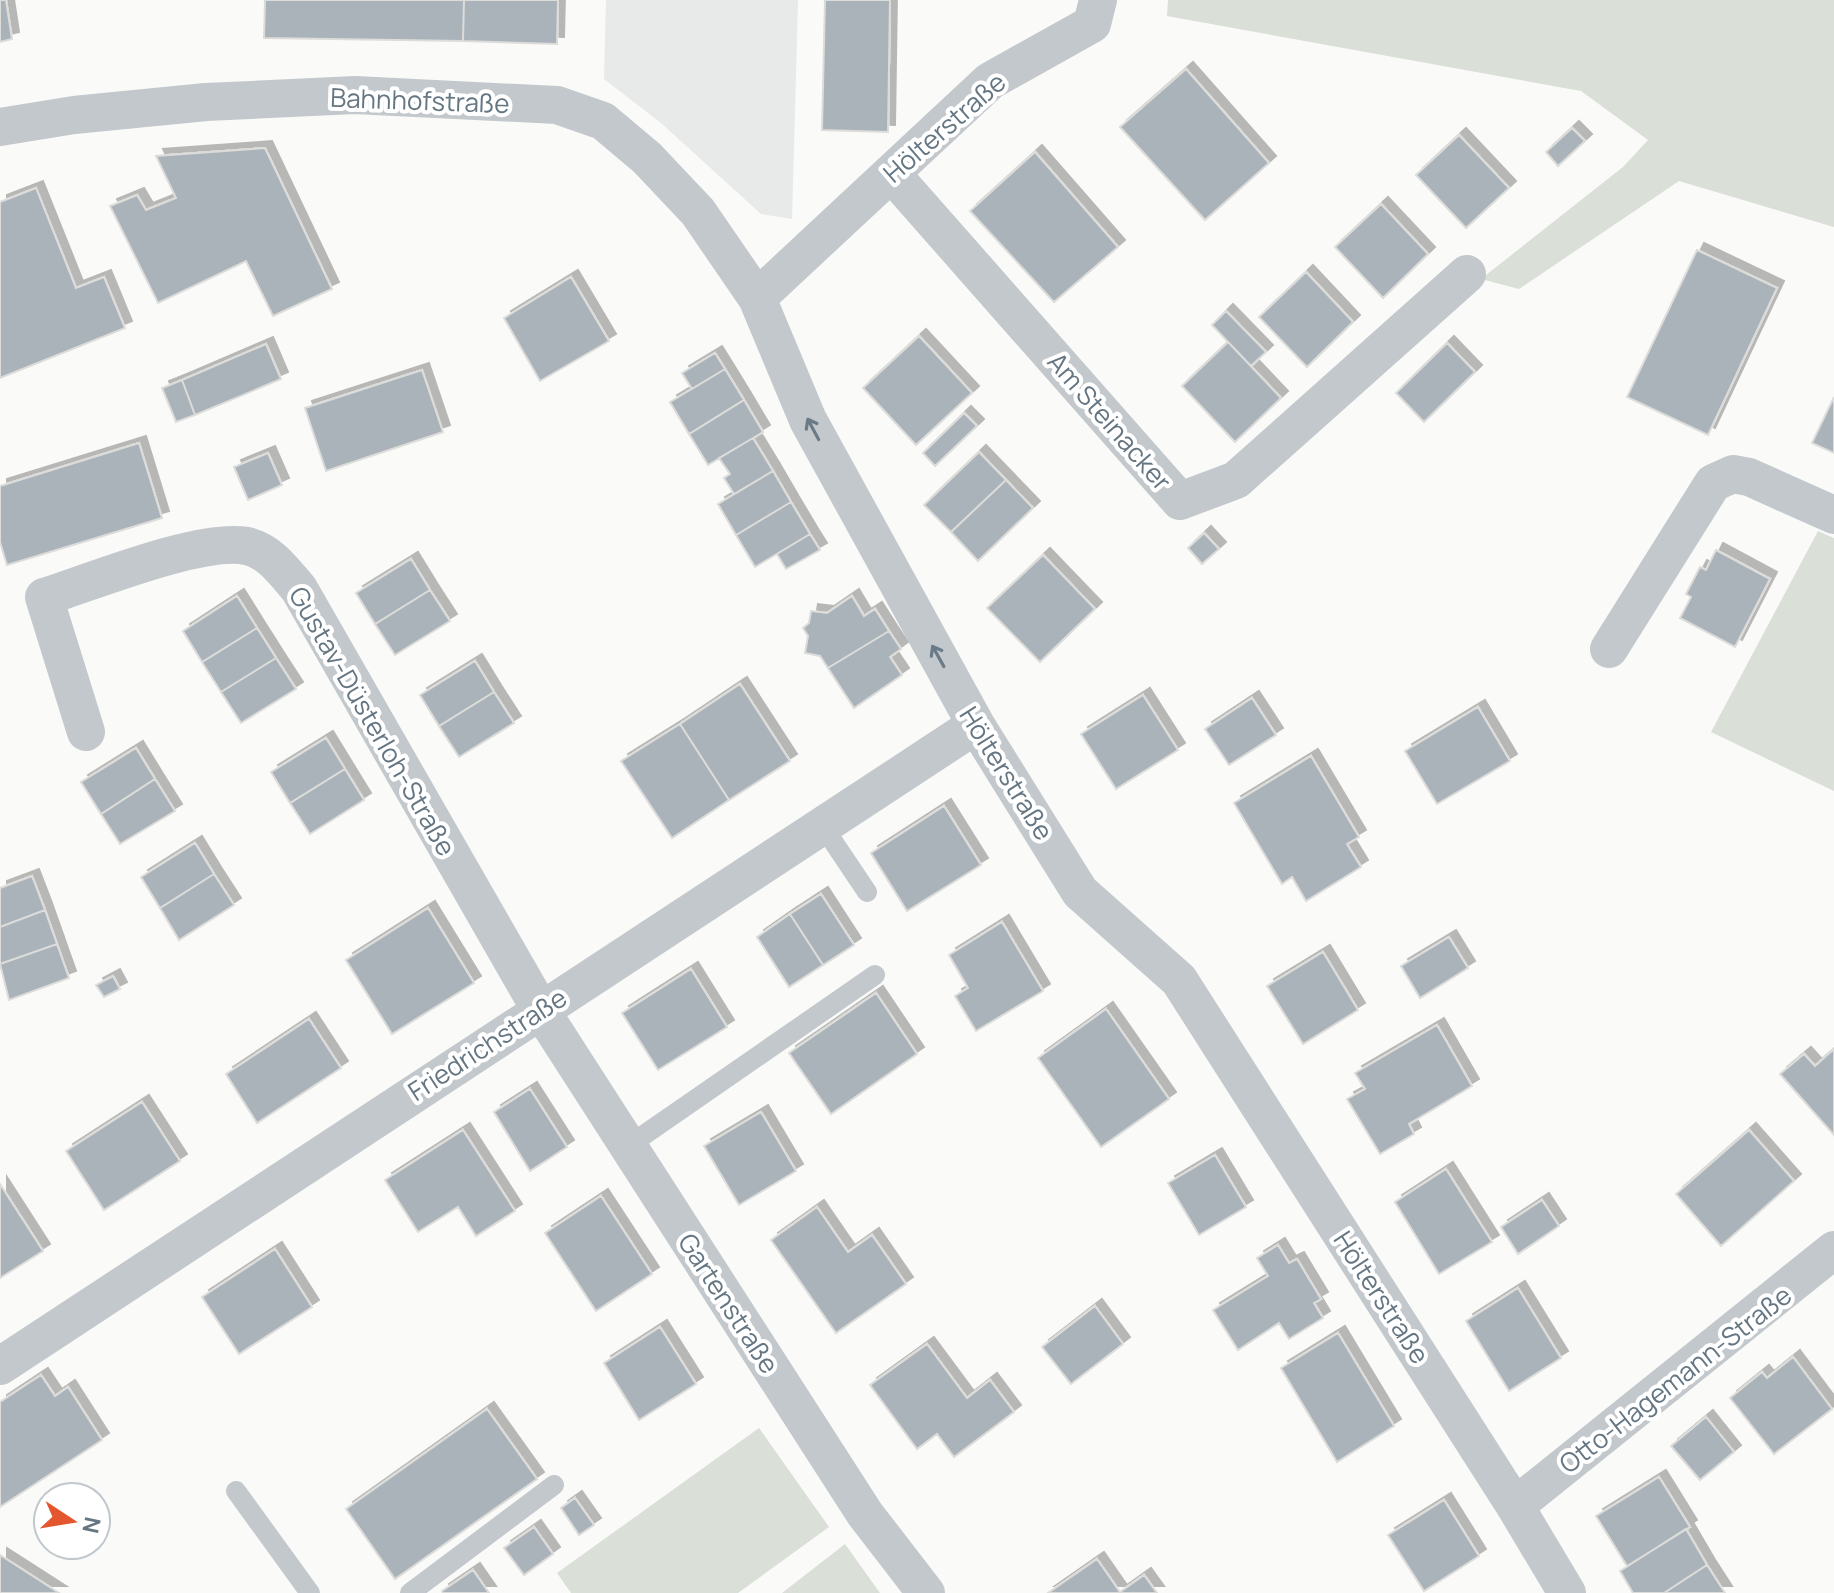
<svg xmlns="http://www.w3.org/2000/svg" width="1834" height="1593" font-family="Manrope,sans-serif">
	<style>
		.built { fill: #e8e9e9 }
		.green { fill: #dadfd7 }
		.building { fill: #aab3b9; stroke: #dcdcda; stroke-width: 2; filter: url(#shadow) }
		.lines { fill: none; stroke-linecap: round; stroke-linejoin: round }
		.lane { stroke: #c3c8cc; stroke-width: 20 }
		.street { stroke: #c3c8cc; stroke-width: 38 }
		.oneway { stroke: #6a7a87 }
		.labels { text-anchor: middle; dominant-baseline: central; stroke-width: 8; stroke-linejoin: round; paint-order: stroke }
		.street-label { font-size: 26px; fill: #657683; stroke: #fff }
	</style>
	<defs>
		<filter id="shadow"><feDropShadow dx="7" dy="-7" stdDeviation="0" flood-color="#0004"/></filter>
	</defs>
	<rect width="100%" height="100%" fill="#fafaf8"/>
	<path class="built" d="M 606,0 L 798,0 L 792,219 L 761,214 L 661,123 L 604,79 Z"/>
	<path class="green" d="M 1168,0 L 1834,0 L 1834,227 L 1679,181 L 1519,289 L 1481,279 L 1623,167 L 1648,140 L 1581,91 L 1167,16 Z
		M 1818,531 L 1834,538 L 1834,791 L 1711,732 Z
		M 759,1428 L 829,1527 L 738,1593 L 571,1593 L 557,1573 Z
		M 845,1544 L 880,1593 L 782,1593 Z"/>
	<path class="building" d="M 0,0 L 6,0 L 12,39 L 0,42 Z
		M 265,0 L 464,0 L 463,41 L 264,38 Z
		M 464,0 L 558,0 L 557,44 L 463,41 Z
		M 825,0 L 890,0 L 888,132 L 822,130 Z
		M 1186,69 L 1269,163 L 1205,220 L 1120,127 Z
		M 1572,128 L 1585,141 L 1558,166 L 1546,152 Z
		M 1459,135 L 1509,188 L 1466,228 L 1416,175 Z
		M 265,148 L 332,289 L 273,316 L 246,261 L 158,303 L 110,206 L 137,195 L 146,210 L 176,198 L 156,156 Z
		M 1035,152 L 1118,247 L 1054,302 L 970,211 Z
		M 36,188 L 76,288 L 104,277 L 125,328 L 0,378 L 0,202 Z
		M 1381,204 L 1428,254 L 1383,298 L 1335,247 Z
		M 1697,250 L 1777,288 L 1708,435 L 1627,397 Z
		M 1306,272 L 1353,322 L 1307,367 L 1259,317 Z
		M 571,277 L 609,341 L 540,381 L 504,318 Z
		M 1226,311 L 1266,352 L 1251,366 L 1212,325 Z
		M 919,336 L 972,393 L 916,445 L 863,388 Z
		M 1228,342 L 1281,398 L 1235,442 L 1182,386 Z
		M 1447,343 L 1475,372 L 1424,422 L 1396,393 Z
		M 266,344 L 281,379 L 195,415 L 182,380 Z
		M 715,353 L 725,369 L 692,389 L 682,373 Z
		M 725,369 L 744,400 L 689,434 L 670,402 Z
		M 422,370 L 443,432 L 326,471 L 305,408 Z
		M 182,380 L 195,415 L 176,422 L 162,388 Z
		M 1834,397 L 1834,453 L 1812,443 Z
		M 744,400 L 763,432 L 708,465 L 689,434 Z
		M 964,413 L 977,426 L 935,466 L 923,453 Z
		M 753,438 L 773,471 L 734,494 L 724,478 L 730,474 L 719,458 Z
		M 139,443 L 162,518 L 7,565 L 0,542 L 0,486 Z
		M 979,452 L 1006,480 L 951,532 L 924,505 Z
		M 268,453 L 282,485 L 248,500 L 234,467 Z
		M 773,471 L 791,502 L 736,535 L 718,504 Z
		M 1006,480 L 1033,508 L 978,561 L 951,532 Z
		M 791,502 L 810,534 L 755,567 L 736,535 Z
		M 1204,533 L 1219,549 L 1202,564 L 1188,548 Z
		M 810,534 L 820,550 L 786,569 L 777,554 Z
		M 1716,550 L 1770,579 L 1735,647 L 1680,618 L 1691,597 L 1686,594 L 1700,567 L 1706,570 Z
		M 1043,555 L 1095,609 L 1040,662 L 987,608 Z
		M 411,559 L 430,590 L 375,624 L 356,593 Z
		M 430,590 L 450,621 L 395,655 L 375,624 Z
		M 237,596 L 257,628 L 202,662 L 183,631 Z
		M 852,596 L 864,616 L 875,609 L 889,631 L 828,668 L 820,656 L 805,653 L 808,636 L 803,628 L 809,623 L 811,611 L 827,613 Z
		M 257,628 L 276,658 L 221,692 L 202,662 Z
		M 889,631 L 901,649 L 890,657 L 902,675 L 854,708 L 828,668 Z
		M 276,658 L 296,689 L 241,723 L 221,692 Z
		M 475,661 L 494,692 L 439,726 L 420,695 Z
		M 740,684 L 790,761 L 729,800 L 680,724 Z
		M 494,692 L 514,723 L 459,757 L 439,726 Z
		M 1143,695 L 1178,750 L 1116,789 L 1081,734 Z
		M 1252,698 L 1276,735 L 1229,765 L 1205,729 Z
		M 1478,707 L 1510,761 L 1437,804 L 1405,751 Z
		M 680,724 L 729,800 L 672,838 L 621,761 Z
		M 326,738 L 345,769 L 290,803 L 271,772 Z
		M 136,748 L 155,779 L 101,814 L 81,782 Z
		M 1311,756 L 1359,837 L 1347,844 L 1361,867 L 1306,901 L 1292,877 L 1282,884 L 1234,803 Z
		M 345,769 L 364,800 L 310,834 L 290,803 Z
		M 155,779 L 175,811 L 120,844 L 101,814 Z
		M 944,806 L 981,865 L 907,911 L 871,853 Z
		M 195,843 L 214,874 L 160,908 L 141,877 Z
		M 214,874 L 234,905 L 179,940 L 160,908 Z
		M 32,876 L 45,910 L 0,927 L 0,888 Z
		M 821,894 L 854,945 L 823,965 L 790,914 Z
		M 428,908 L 474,983 L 392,1034 L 346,960 Z
		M 45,910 L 57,944 L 0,964 L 0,927 Z
		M 790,914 L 823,965 L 789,987 L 757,937 Z
		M 1002,922 L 1043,991 L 976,1031 L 955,996 L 968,988 L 949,955 Z
		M 1449,937 L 1468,968 L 1420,998 L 1401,966 Z
		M 57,944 L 69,978 L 9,1000 L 0,964 Z
		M 1323,952 L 1358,1010 L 1303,1044 L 1267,986 Z
		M 691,969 L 727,1027 L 658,1070 L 622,1013 Z
		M 113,976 L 120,989 L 104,997 L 96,985 Z
		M 876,993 L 917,1054 L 831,1114 L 789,1053 Z
		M 1106,1009 L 1169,1099 L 1101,1147 L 1038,1058 Z
		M 309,1019 L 341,1068 L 257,1123 L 226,1074 Z
		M 1437,1025 L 1472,1086 L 1409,1124 L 1414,1134 L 1380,1154 L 1347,1099 L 1365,1089 L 1355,1073 Z
		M 1834,1049 L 1834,1135 L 1780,1074 L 1804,1054 L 1815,1066 Z
		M 530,1089 L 567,1147 L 530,1171 L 494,1112 Z
		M 142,1102 L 180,1161 L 104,1210 L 66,1151 Z
		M 761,1112 L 796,1171 L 739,1205 L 704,1146 Z
		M 463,1130 L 515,1211 L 476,1236 L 458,1207 L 418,1232 L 385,1180 Z
		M 1749,1130 L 1794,1181 L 1721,1246 L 1676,1194 Z
		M 1215,1155 L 1246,1207 L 1199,1235 L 1168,1183 Z
		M 1446,1169 L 1492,1242 L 1439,1274 L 1395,1202 Z
		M 0,1184 L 43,1251 L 0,1278 Z
		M 601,1196 L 652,1274 L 596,1311 L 545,1233 Z
		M 1542,1200 L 1559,1226 L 1518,1254 L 1501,1227 Z
		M 817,1207 L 848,1252 L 872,1235 L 906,1284 L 836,1333 L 771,1240 Z
		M 1278,1245 L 1289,1263 L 1297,1259 L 1321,1299 L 1314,1303 L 1323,1318 L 1289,1339 L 1279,1323 L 1238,1350 L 1213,1310 L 1268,1276 L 1257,1258 Z
		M 275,1249 L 312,1307 L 239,1354 L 202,1297 Z
		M 1518,1288 L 1561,1358 L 1509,1391 L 1466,1321 Z
		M 1095,1306 L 1123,1344 L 1071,1384 L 1042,1347 Z
		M 660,1327 L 696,1384 L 639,1420 L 604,1363 Z
		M 1338,1333 L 1394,1426 L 1337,1462 L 1281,1368 Z
		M 927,1344 L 967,1398 L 990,1380 L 1014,1412 L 954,1457 L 937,1434 L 917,1449 L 870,1385 Z
		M 1793,1357 L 1832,1409 L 1774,1454 L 1730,1398 L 1762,1372 L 1767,1378 Z
		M 41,1375 L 55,1396 L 68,1387 L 102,1440 L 0,1507 L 0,1402 Z
		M 487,1409 L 537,1479 L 395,1579 L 346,1509 Z
		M 1706,1417 L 1734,1452 L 1700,1480 L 1671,1446 Z
		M 1659,1477 L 1690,1527 L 1627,1566 L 1596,1516 Z
		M 575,1498 L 594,1525 L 579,1535 L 561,1508 Z
		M 1444,1500 L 1479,1556 L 1424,1591 L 1388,1535 Z
		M 534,1527 L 553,1554 L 524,1575 L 504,1548 Z
		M 1686,1529 L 1707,1565 L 1664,1593 L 1633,1593 L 1620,1571 Z
		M 0,1555 L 59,1593 L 0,1593 Z
		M 1097,1559 L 1120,1592 L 1144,1575 L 1157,1593 L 1048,1593 Z
		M 1707,1565 L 1725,1593 L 1664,1593 Z
		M 473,1570 L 489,1593 L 443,1593 L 442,1591 Z"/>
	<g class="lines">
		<path class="lane" d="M 822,825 L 867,892
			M 628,1146 L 875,975
			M 236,1491 L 310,1593
			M 410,1593 L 554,1485"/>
		<path class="street" d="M 0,127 L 74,115 L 206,102 L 355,95 L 557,105 L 603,121 L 647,158 L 698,212 L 757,298 L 808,420 L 976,725 L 1080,892 L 1179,980 L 1515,1506 L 1567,1593
			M 891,173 L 1180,501 L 1236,480 L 1467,274
			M 757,298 L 990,81 L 1092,24 L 1098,0
			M 1609,649 L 1713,483 L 1733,474 L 1749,477 L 1834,515
			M 86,732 L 44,597 C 92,582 201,537 247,546 C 270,551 285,573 299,589 L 540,1009 L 865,1514 L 926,1593
			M 0,1366 L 976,725
			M 1515,1506 L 1834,1250"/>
	</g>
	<defs><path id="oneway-shaft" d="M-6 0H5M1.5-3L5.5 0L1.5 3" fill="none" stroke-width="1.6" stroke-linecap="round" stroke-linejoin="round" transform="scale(2)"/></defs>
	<g class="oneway">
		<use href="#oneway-shaft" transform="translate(813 429) rotate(-118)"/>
		<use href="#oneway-shaft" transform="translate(938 656) rotate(-119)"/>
	</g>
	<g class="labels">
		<g class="street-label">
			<text transform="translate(420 100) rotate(2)">Bahnhofstraße</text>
			<text transform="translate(944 127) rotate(-41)">Hölterstraße</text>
			<text transform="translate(1110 421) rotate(49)">Am Steinacker</text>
			<text transform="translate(373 721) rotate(60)">Gustav-Düsterloh-Straße</text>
			<text transform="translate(1007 773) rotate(58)">Hölterstraße</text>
			<text transform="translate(487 1044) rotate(-33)">Friedrichstraße</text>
			<text transform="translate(1382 1297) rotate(57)">Hölterstraße</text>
			<text transform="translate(729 1303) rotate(57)">Gartenstraße</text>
			<text transform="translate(1675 1379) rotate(-38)">Otto-Hagemann-Straße</text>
		</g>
	</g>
	<g transform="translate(72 1521) rotate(102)"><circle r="38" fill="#ffffff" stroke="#c1c8cd" stroke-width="2"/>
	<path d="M0-6L14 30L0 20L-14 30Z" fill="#e4572e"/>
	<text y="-12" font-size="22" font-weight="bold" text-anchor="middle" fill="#657683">N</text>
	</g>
</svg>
